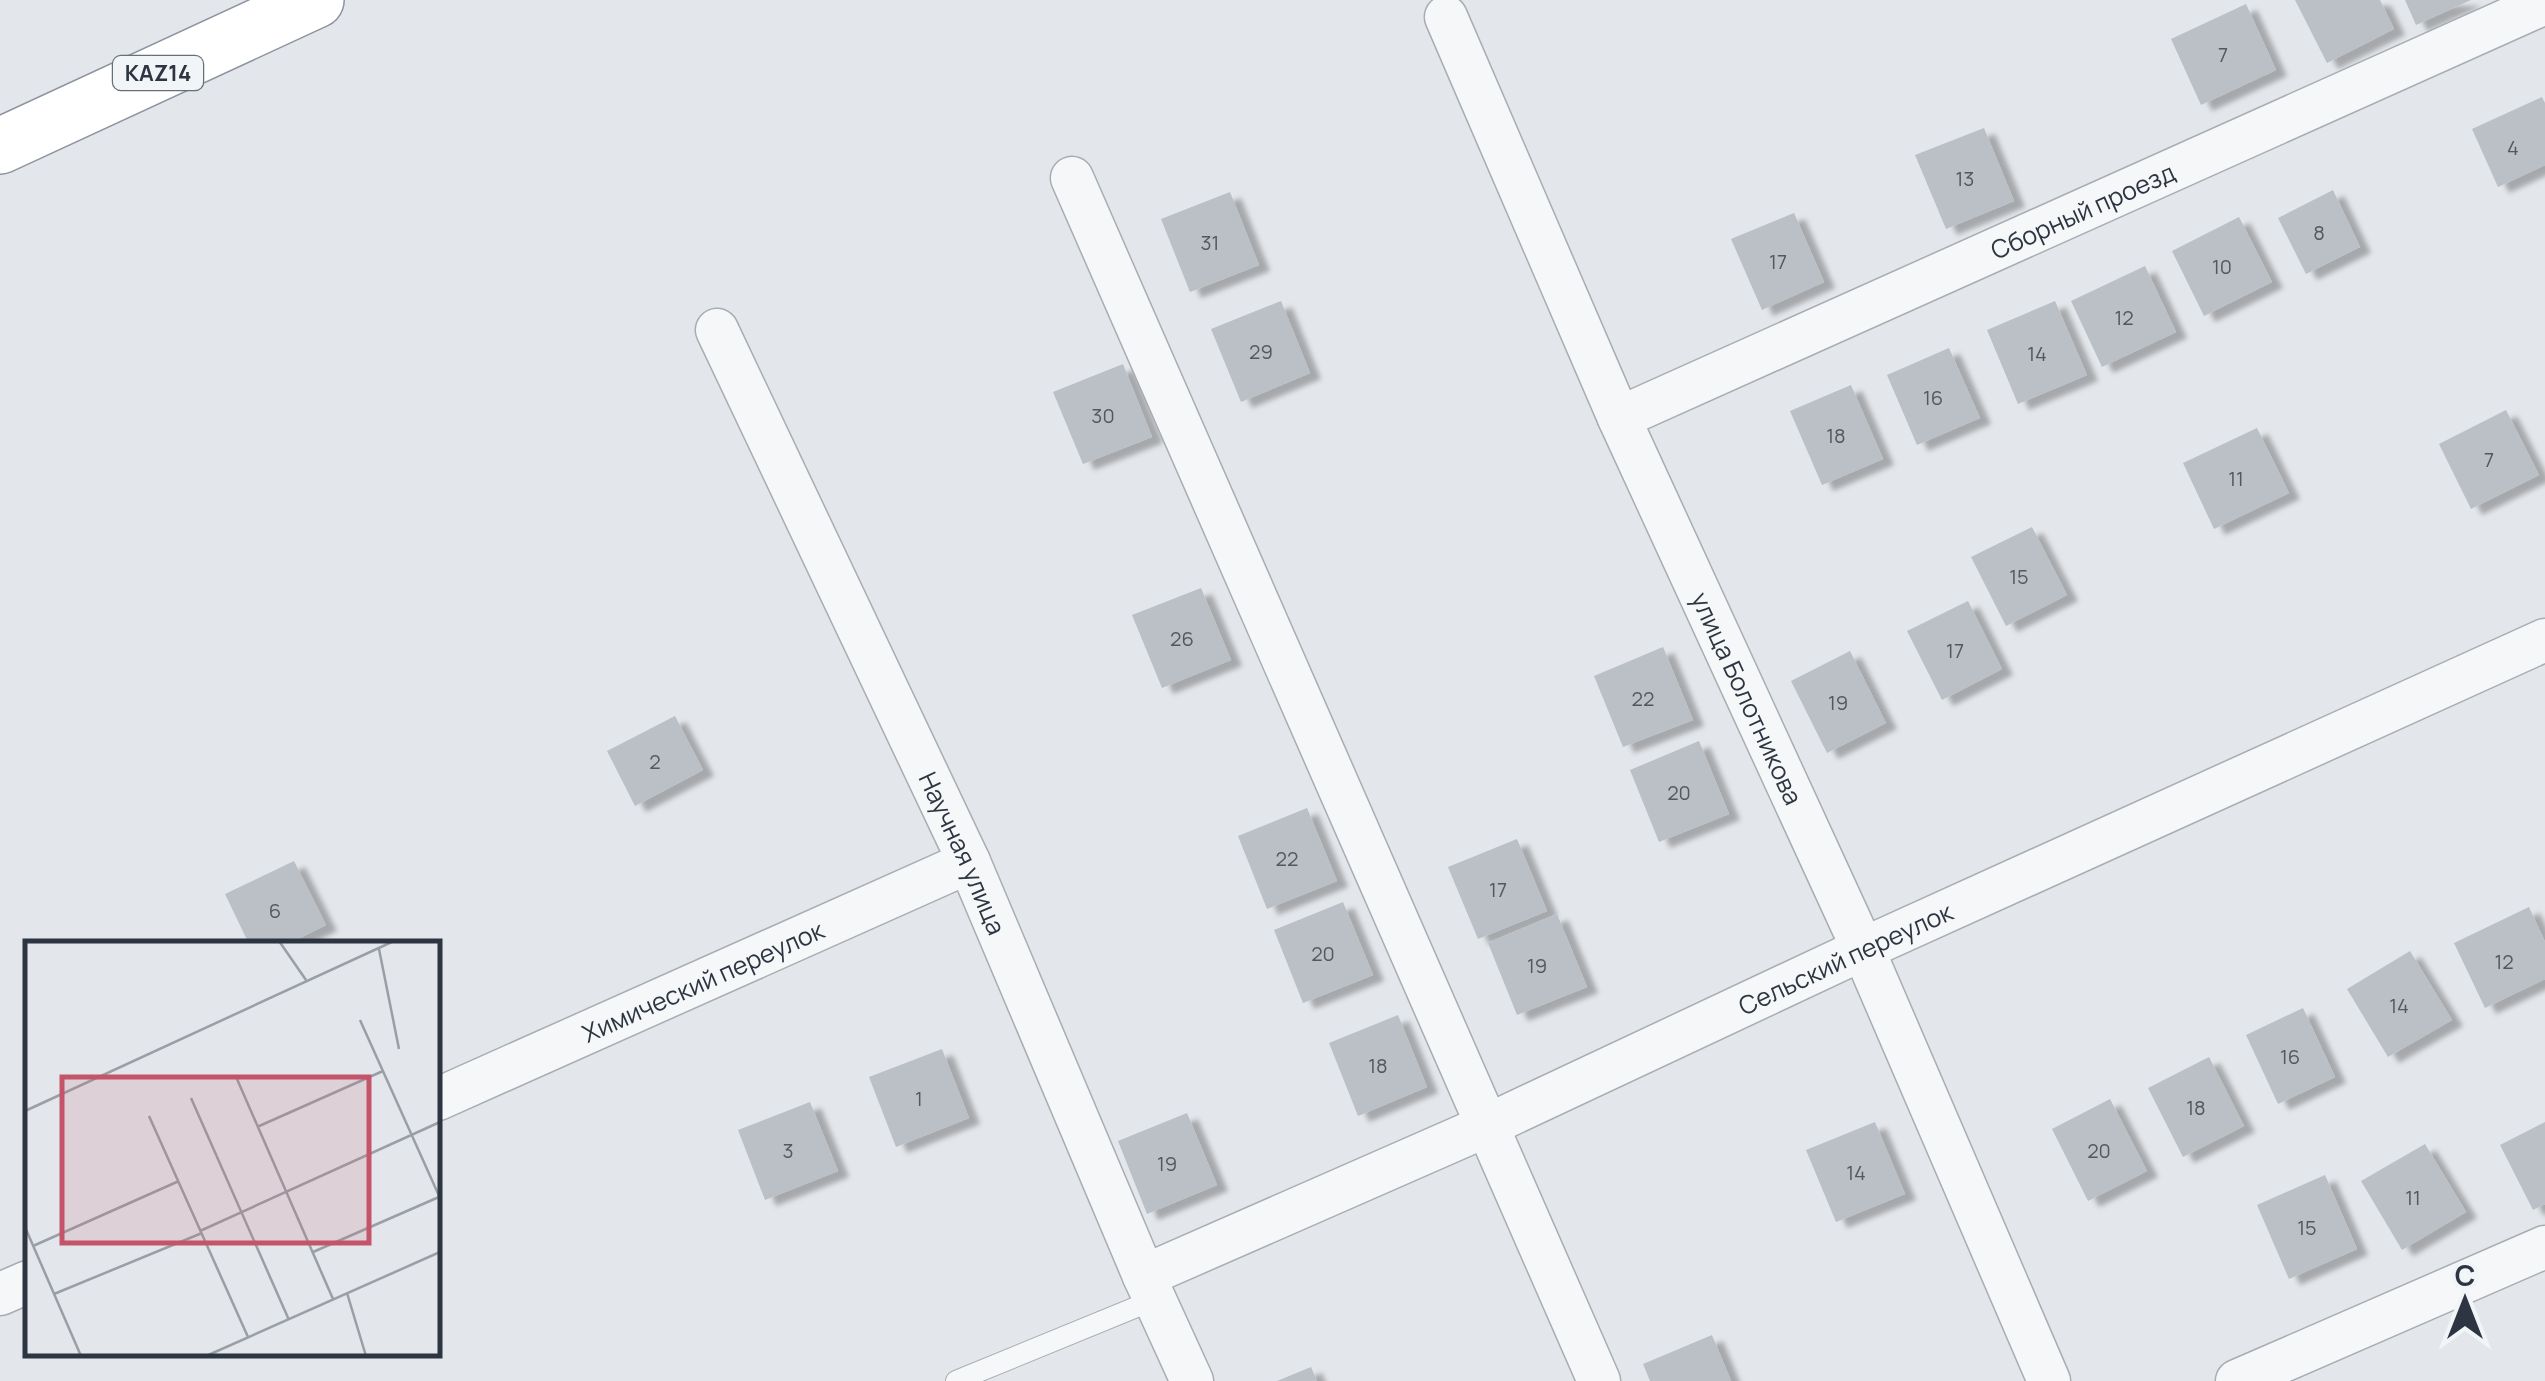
<svg xmlns="http://www.w3.org/2000/svg" width="2545" height="1381" font-family="Manrope,sans-serif">
	<style>
		.building { fill: #bbbfc6; filter: url(#shadow) }
		.lines { fill: none; stroke-linecap: round; stroke-linejoin: round }
		.lane-casing { stroke: #a8adb4; stroke-width: 22 }
		.street-casing { stroke: #a8adb4; stroke-width: 45 }
		.highway-casing { stroke: #8c949f; stroke-width: 58 }
		.lane { stroke: #f5f7f8; stroke-width: 20 }
		.street { stroke: #f5f7f8; stroke-width: 42 }
		.highway { stroke: #fff; stroke-width: 55 }
		.labels { text-anchor: middle; dominant-baseline: central; stroke-width: 8; stroke-linejoin: round; paint-order: stroke }
		.number-label { font-size: 20px; fill: #505862 }
		.shield { fill: #f2f5f7; stroke: #676f78; stroke-width: 2.5 }
		.shield-label { font-size: 22px; font-weight: bold; fill: #2c3541 }
		.street-label { font-size: 25px; fill: #2c3541; stroke: #f2f5f7 }
		.inset-road { fill: none; stroke: #9a9fa6; stroke-width: 2.5 }
		.view { fill: #c3546a; fill-opacity: 0.15; stroke: #c3546a; stroke-width: 5 }
		.inset-edge { fill: none; stroke: #2c3541; stroke-width: 5 }
	</style>
	<defs>
		<filter id="shadow"><feDropShadow dx="11" dy="6" stdDeviation="2.5" flood-color="#0004"/></filter>
	</defs>
	<rect width="100%" height="100%" fill="#e3e6ea"/>
	<path class="building" d="M 2295,0 L 2380,0 L 2394,29 L 2327,63 Z
		M 2405,0 L 2471,0 L 2416,25 Z
		M 2246,4 L 2276,70 L 2201,105 L 2171,39 Z
		M 2542,97 L 2545,103 L 2545,165 L 2498,187 L 2472,129 Z
		M 1984,128 L 2014,201 L 1946,229 L 1915,155 Z
		M 2333,190 L 2360,247 L 2306,274 L 2278,218 Z
		M 1230,192 L 1259,265 L 1190,292 L 1161,219 Z
		M 1794,213 L 1824,282 L 1762,310 L 1731,239 Z
		M 2239,217 L 2272,282 L 2204,316 L 2172,251 Z
		M 2145,266 L 2176,332 L 2102,367 L 2071,301 Z
		M 1281,301 L 1310,373 L 1241,402 L 1211,329 Z
		M 2055,301 L 2087,375 L 2018,404 L 1987,330 Z
		M 1949,348 L 1980,418 L 1917,445 L 1887,375 Z
		M 1123,364 L 1152,437 L 1083,464 L 1053,392 Z
		M 1851,385 L 1883,459 L 1822,485 L 1790,411 Z
		M 2506,410 L 2539,475 L 2471,509 L 2439,444 Z
		M 2257,428 L 2289,493 L 2214,529 L 2183,463 Z
		M 2032,527 L 2067,595 L 2006,626 L 1971,557 Z
		M 1201,588 L 1231,660 L 1162,688 L 1132,615 Z
		M 1968,601 L 2002,669 L 1942,700 L 1907,631 Z
		M 1663,647 L 1693,720 L 1623,747 L 1594,676 Z
		M 1850,651 L 1886,723 L 1827,753 L 1791,681 Z
		M 675,716 L 703,770 L 635,806 L 607,751 Z
		M 1699,741 L 1729,814 L 1659,842 L 1630,770 Z
		M 1307,808 L 1337,881 L 1267,909 L 1238,836 Z
		M 1517,839 L 1547,911 L 1478,939 L 1448,867 Z
		M 294,861 L 326,925 L 288,944 L 249,944 L 225,894 Z
		M 1343,902 L 1373,975 L 1303,1003 L 1274,930 Z
		M 2529,907 L 2545,942 L 2545,979 L 2485,1008 L 2454,943 Z
		M 1557,914 L 1587,987 L 1517,1015 L 1488,943 Z
		M 2410,951 L 2452,1020 L 2388,1057 L 2347,989 Z
		M 2303,1008 L 2335,1077 L 2278,1104 L 2246,1035 Z
		M 1398,1015 L 1427,1087 L 1358,1116 L 1329,1043 Z
		M 942,1049 L 969,1118 L 896,1147 L 869,1077 Z
		M 2209,1057 L 2244,1126 L 2183,1157 L 2148,1088 Z
		M 2110,1099 L 2147,1171 L 2088,1201 L 2052,1129 Z
		M 810,1102 L 838,1171 L 765,1200 L 738,1130 Z
		M 1187,1113 L 1217,1185 L 1147,1214 L 1118,1141 Z
		M 1875,1122 L 1905,1194 L 1836,1222 L 1806,1150 Z
		M 2545,1122 L 2545,1204 L 2533,1210 L 2500,1145 Z
		M 2425,1144 L 2466,1212 L 2402,1250 L 2361,1181 Z
		M 2325,1175 L 2357,1249 L 2289,1279 L 2257,1205 Z
		M 1712,1335 L 1731,1381 L 1650,1381 L 1643,1364 Z
		M 1311,1367 L 1317,1381 L 1277,1381 Z"/>
	<g class="lines">
		<defs>
			<path id="lane" d="M 956,1381 L 1156,1299"/>
			<g id="street">
				<path id="s1" d="M 1446,17 L 1619,418 L 1863,949 L 2049,1381"/>
				<path d="M 1072,178 L 1599,1381"/>
				<path id="s2" d="M 717,330 L 969,862 L 1144,1276 L 1192,1381"/>
				<path id="s3" d="M 1619,418 L 2545,3"/>
				<path id="s4" d="M 438,1099 L 969,862"/>
				<path id="s5" d="M 1144,1276 L 1486,1126 L 1863,949 L 2545,640"/>
				<path d="M 0,1294 L 28,1282"/>
				<path d="M 2237,1381 L 2545,1247"/>
			</g>
			<path id="highway" d="M 0,146 L 316,0"/>
		</defs>
		<use href="#lane" class="lane-casing"/>
		<use href="#street" class="street-casing"/>
		<use href="#highway" class="highway-casing"/>
		<use href="#lane" class="lane"/>
		<use href="#street" class="street"/>
		<use href="#highway" class="highway"/>
	</g>
	<g class="labels">
		<g class="number-label">
			<text x="2223" y="54">7</text>
			<text x="2513" y="147">4</text>
			<text x="1965" y="178">13</text>
			<text x="2319" y="232">8</text>
			<text x="1210" y="242">31</text>
			<text x="1778" y="261">17</text>
			<text x="2222" y="266">10</text>
			<text x="2124" y="317">12</text>
			<text x="1261" y="351">29</text>
			<text x="2037" y="353">14</text>
			<text x="1933" y="397">16</text>
			<text x="1103" y="415">30</text>
			<text x="1836" y="435">18</text>
			<text x="2489" y="459">7</text>
			<text x="2236" y="478">11</text>
			<text x="2019" y="576">15</text>
			<text x="1182" y="638">26</text>
			<text x="1955" y="650">17</text>
			<text x="1643" y="698">22</text>
			<text x="1838" y="702">19</text>
			<text x="655" y="761">2</text>
			<text x="1679" y="792">20</text>
			<text x="1287" y="858">22</text>
			<text x="1498" y="889">17</text>
			<text x="275" y="910">6</text>
			<text x="1323" y="953">20</text>
			<text x="2504" y="961">12</text>
			<text x="1537" y="965">19</text>
			<text x="2399" y="1005">14</text>
			<text x="2290" y="1056">16</text>
			<text x="1378" y="1065">18</text>
			<text x="919" y="1098">1</text>
			<text x="2196" y="1107">18</text>
			<text x="788" y="1150">3</text>
			<text x="2099" y="1150">20</text>
			<text x="1167" y="1163">19</text>
			<text x="1856" y="1172">14</text>
			<text x="2413" y="1197">11</text>
			<text x="2307" y="1227">15</text>
		</g>
		<rect class="shield" x="113" y="56" width="90" height="34" rx="8"/>
		<g class="shield-label">
			<text x="158" y="73">KAZ14</text>
		</g>
		<g class="street-label">
			<text stroke="none"><textPath href="#s3" startOffset="508">Сборный проезд</textPath></text>
			<text stroke="none"><textPath href="#s1" startOffset="745">улица Болотникова</textPath></text>
			<text stroke="none"><textPath href="#s2" startOffset="578">Научная улица</textPath></text>
			<text stroke="none"><textPath href="#s5" startOffset="770">Сельский переулок</textPath></text>
			<text stroke="none"><textPath href="#s4" startOffset="290">Химический переулок</textPath></text>
		</g>
	</g>
	<g transform="translate(25 941)">
		<rect width="415" height="415" fill="#e3e6ea"/>
		<path class="inset-road" d="M 254,0 L 281,39M 354,8 L 374,108M 335,79 L 415,257M 212,138 L 308,358M 166,157 L 264,379M 0,170 L 369,0M 124,175 L 223,396M 232,186 L 358,130M 0,286 L 56,415M 175,290 L 415,181M 8,305 L 154,240M 288,311 L 414,256M 322,352 L 341,415M 29,353 L 177,292M 181,415 L 415,311"/>
		<path class="view" d="M 37,136 L 344,136 L 344,302 L 37,302 Z"/>
		<rect width="415" height="415" class="inset-edge"/>
	</g>
	<g transform="translate(2465 1301)" stroke="#f2f5f7" stroke-width="8" paint-order="stroke">
	<path d="M0-8L18 38L0 25L-18 38Z" fill="#2c3541"/>
	<text y="-15" font-size="28" font-weight="bold" text-anchor="middle" fill="#2c3541">С</text>
	</g>
</svg>
